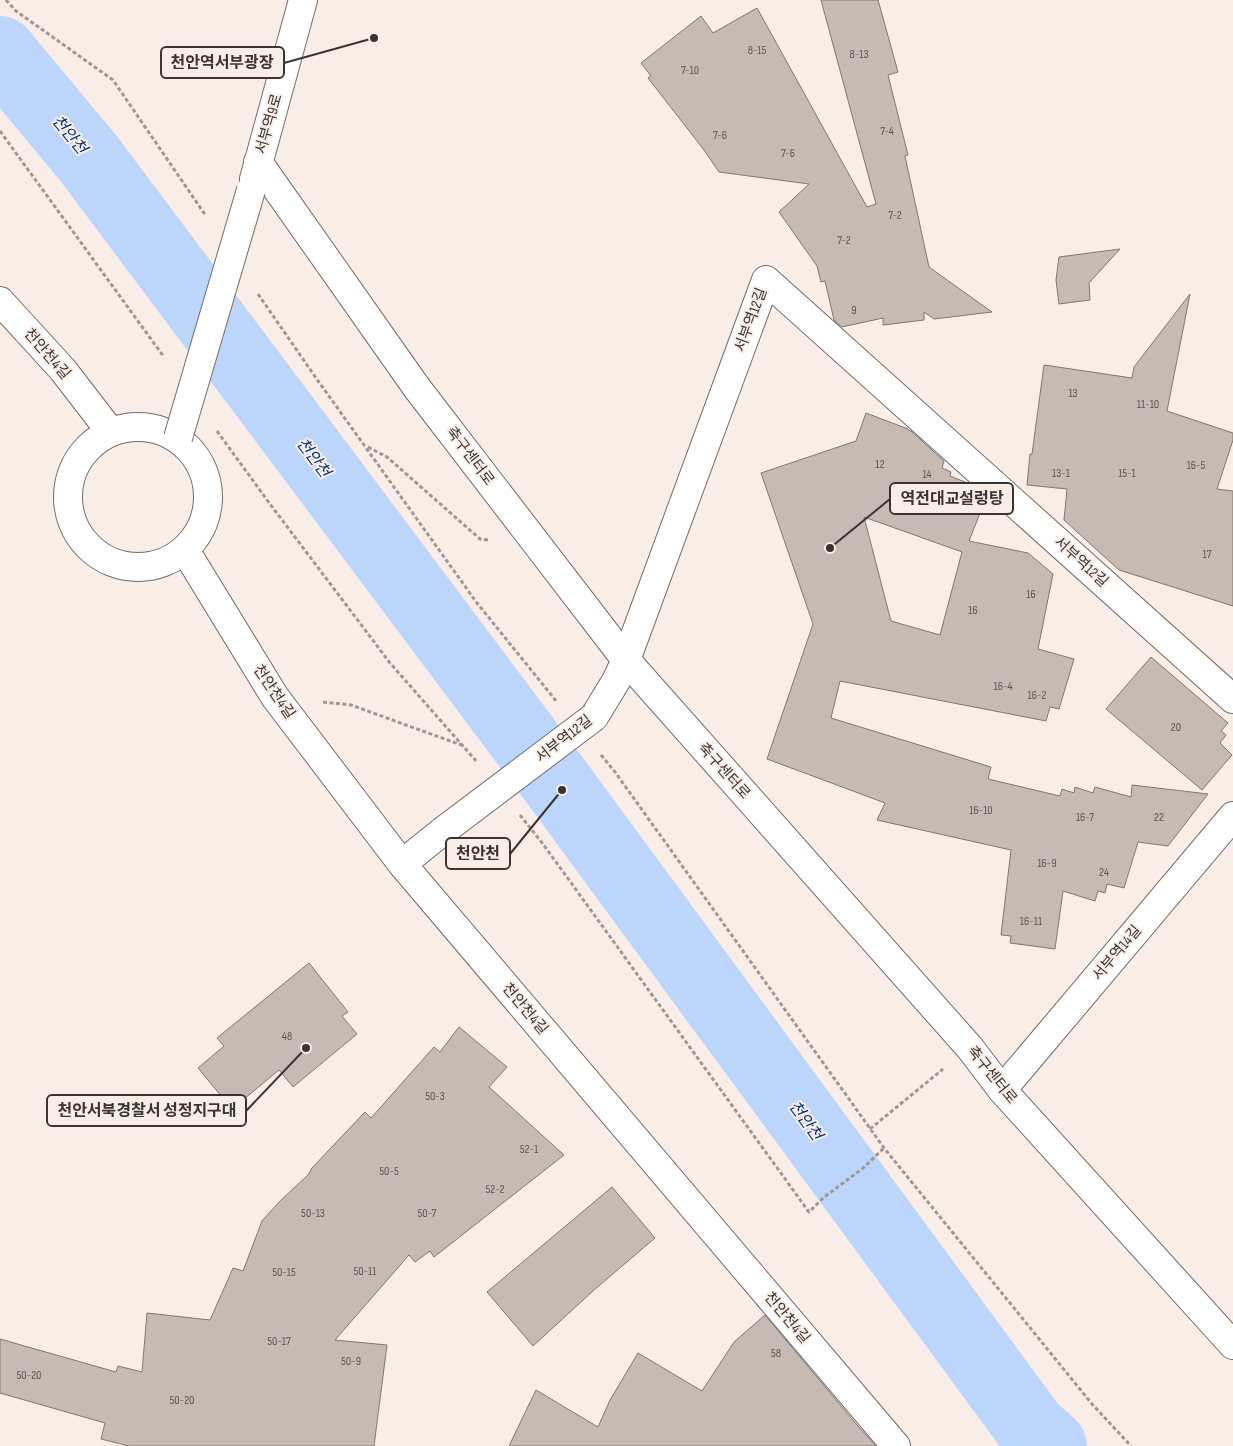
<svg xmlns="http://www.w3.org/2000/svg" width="1233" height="1446" font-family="'Sofia Sans Condensed','Noto Sans KR',sans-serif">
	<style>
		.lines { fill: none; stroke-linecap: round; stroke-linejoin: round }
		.river { stroke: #bbd5fb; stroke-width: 72 }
		.building { fill: #c6bab4; stroke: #817771; fill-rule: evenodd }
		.minor-casing { stroke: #756b66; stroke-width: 30 }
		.tertiary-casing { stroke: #756b66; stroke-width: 30 }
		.path { stroke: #a09894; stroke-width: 3; stroke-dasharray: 4 2.5; stroke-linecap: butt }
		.minor { stroke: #fff; stroke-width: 28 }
		.tertiary { stroke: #fff; stroke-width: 28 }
		.minor-bridge-casing { stroke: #756b66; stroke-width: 30; stroke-linecap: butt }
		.tertiary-bridge-casing { stroke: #756b66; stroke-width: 30; stroke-linecap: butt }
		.minor-bridge { stroke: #fff; stroke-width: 28 }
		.tertiary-bridge { stroke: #fff; stroke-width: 28 }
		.labels { text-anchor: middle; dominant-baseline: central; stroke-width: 4; stroke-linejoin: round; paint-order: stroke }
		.number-label { font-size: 12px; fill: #5c5652 }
		.street-label { font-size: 15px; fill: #393432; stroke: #f9ede7 }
		.water-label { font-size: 16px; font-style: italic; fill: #00367b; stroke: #f9ede7 }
		.leader { fill: none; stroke: #393432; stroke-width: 2 }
		.callout-dot { fill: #393432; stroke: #f9ede7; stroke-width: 2 }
		.callout { fill: #f9ede7; stroke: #393432; stroke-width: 2 }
		.callout-label { font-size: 16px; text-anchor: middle; font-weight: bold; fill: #393432 }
	</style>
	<rect width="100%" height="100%" fill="#f9ede7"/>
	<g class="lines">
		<path class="river" d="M 0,52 L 89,159 L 562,790 L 1031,1428 L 1051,1446"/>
	</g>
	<path class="building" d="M 821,0 L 878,0 L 898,72 L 888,75 L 908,155 L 905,156 L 929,267 L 992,312 L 934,319 L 924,312 L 924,320 L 883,325 L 883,318 L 842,327 L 834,320 L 825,281 L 821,282 L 817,266 L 779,212 L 809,184 L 719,172 L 704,150 L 648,78 L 651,76 L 641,63 L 701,16 L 713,33 L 757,8 L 867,207 L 876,204 Z
		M 1120,249 L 1089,283 L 1090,300 L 1059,304 L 1056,280 L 1059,257 Z
		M 1190,294 L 1167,411 L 1233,433 L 1233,440 L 1217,489 L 1233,491 L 1233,606 L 1119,570 L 1064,520 L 1067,489 L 1027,485 L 1030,454 L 1032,454 L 1044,365 L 1132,378 L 1134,367 Z
		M 866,413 L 908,429 L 908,430 L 911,431 L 944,461 L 942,468 L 951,472 L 950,476 L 970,484 L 986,498 L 969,541 L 1028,553 L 1053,574 L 1038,649 L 1074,659 L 1059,709 L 1050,707 L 1046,721 L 840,681 L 831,718 L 991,767 L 988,779 L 1060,796 L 1062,789 L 1074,793 L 1075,787 L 1093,793 L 1095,787 L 1131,797 L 1132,785 L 1208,794 L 1168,846 L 1138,842 L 1124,888 L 1107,884 L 1105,893 L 1098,891 L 1095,901 L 1063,891 L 1055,949 L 1010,943 L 1011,936 L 1001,935 L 1011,850 L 877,820 L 885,803 L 767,759 L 813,624 L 761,473 L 856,441 ZM 864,517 L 962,552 L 940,635 L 891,621 Z
		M 1151,657 L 1228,723 L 1221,731 L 1226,735 L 1220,743 L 1232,755 L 1202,790 L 1106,709 Z
		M 309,963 L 348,1012 L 342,1016 L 357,1034 L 293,1087 L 279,1070 L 232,1109 L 198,1068 L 224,1046 L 217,1038 Z
		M 459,1027 L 507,1067 L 489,1087 L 564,1155 L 434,1257 L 430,1251 L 415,1262 L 409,1255 L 335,1340 L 387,1345 L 374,1446 L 129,1446 L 101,1439 L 105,1423 L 0,1393 L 0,1339 L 116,1372 L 118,1366 L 142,1372 L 147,1313 L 210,1320 L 233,1268 L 243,1271 L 262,1221 L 279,1202 L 309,1174 L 311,1169 L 365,1112 L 371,1118 L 434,1047 L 440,1052 Z
		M 612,1187 L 655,1238 L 594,1290 L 533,1346 L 487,1292 Z
		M 765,1315 L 857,1425 L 876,1446 L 509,1446 L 536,1390 L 598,1427 L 610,1400 L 638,1353 L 702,1391 L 734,1342 Z"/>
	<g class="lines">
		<defs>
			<path id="minor" d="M 185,550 L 275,697 L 402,864 L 896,1446
				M 594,717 L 616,681 L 626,660 L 766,280 L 1233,699
				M 402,864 L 443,831
				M 1002,1090 L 1233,816"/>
			<path id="tertiary" d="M 258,162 L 417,388 L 626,660 L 970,1048 L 1002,1090 L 1233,1345
				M 254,179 L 303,0
				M 0,301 L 63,370 L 110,431
				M68 497a70 70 0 1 1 140 0a70 70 0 1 1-140 0Z"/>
		</defs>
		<use href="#minor" class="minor-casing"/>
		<use href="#tertiary" class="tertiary-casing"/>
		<path class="path" d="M 6,0 L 16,11 L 113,80 L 206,216
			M 0,131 L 164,357
			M 258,294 L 316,378 L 477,603 L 557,702
			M 217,431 L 270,504 L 390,663 L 477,762
			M 368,447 L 387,457 L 480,539 L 488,540
			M 323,702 L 351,705 L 464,746
			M 601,755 L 615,772 L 884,1148 L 1092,1404 L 1131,1446
			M 520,815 L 543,844 L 809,1212 L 823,1198 L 862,1169 L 884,1148
			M 870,1129 L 943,1069"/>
		<use href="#minor" class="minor"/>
		<use href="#tertiary" class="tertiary"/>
		<defs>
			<path id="minor-bridge" d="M 443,831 L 594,717"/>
			<path id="tertiary-bridge" d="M 178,438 L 251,190"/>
		</defs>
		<use href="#minor-bridge" class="minor-bridge-casing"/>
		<use href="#tertiary-bridge" class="tertiary-bridge-casing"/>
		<use href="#minor-bridge" class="minor-bridge"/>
		<use href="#tertiary-bridge" class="tertiary-bridge"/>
	</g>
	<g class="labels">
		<g class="number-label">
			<text x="757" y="50">8-15</text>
			<text x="859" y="54">8-13</text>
			<text x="690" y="70">7-10</text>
			<text x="887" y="131">7-4</text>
			<text x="720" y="135">7-6</text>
			<text x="788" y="153">7-6</text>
			<text x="895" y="215">7-2</text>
			<text x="844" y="240">7-2</text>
			<text x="854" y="310">9</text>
			<text x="1073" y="393">13</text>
			<text x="1148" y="404">11-10</text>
			<text x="880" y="464">12</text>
			<text x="1196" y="465">16-5</text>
			<text x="1061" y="473">13-1</text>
			<text x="1127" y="473">15-1</text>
			<text x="927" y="474">14</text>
			<text x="1207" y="554">17</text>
			<text x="1031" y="594">16</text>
			<text x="973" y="610">16</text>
			<text x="1003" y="686">16-4</text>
			<text x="1037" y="695">16-2</text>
			<text x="1176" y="727">20</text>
			<text x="981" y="810">16-10</text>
			<text x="1085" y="817">16-7</text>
			<text x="1159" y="817">22</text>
			<text x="1047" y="863">16-9</text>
			<text x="1104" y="872">24</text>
			<text x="1031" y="921">16-11</text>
			<text x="287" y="1036">48</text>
			<text x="435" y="1096">50-3</text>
			<text x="529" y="1149">52-1</text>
			<text x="389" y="1171">50-5</text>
			<text x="495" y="1189">52-2</text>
			<text x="313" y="1213">50-13</text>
			<text x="427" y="1213">50-7</text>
			<text x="365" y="1271">50-11</text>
			<text x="284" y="1272">50-15</text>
			<text x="279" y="1341">50-17</text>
			<text x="776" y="1353">58</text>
			<text x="351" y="1361">50-9</text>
			<text x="29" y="1375">50-20</text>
			<text x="182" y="1400">50-20</text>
		</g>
		<g class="street-label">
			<text transform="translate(269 124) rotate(-74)">서부역9로</text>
			<text transform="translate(751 320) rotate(-70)">서부역12길</text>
			<text transform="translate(47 354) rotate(49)">천안천4길</text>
			<text transform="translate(470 456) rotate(53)">축구센터로</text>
			<text transform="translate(1081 562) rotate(42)">서부역12길</text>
			<text transform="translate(274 692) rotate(56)">천안천4길</text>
			<text transform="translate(564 739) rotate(-38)">서부역12길</text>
			<text transform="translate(724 771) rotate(48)">축구센터로</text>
			<text transform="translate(1117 953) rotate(-50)">서부역14길</text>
			<text transform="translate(525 1009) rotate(50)">천안천4길</text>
			<text transform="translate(992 1075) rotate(51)">축구센터로</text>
			<text transform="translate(787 1318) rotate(50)">천안천4길</text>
		</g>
		<g class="water-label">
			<text transform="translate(69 135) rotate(51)">천안천</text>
			<text transform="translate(313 458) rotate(53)">천안천</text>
			<text transform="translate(805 1121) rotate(54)">천안천</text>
		</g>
	</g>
	<path class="leader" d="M374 38L284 63M830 548L890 499M562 790L510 854M306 1048L246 1111"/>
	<g class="callout-dot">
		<circle cx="374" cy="38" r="5"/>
		<circle cx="830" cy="548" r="5"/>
		<circle cx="562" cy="790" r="5"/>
		<circle cx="306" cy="1048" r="5"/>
	</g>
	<g class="callout">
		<rect x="161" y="47" width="123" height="31" rx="5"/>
		<rect x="890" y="483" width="123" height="31" rx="5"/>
		<rect x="446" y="838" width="64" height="31" rx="5"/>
		<rect x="47" y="1095" width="199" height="31" rx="5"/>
	</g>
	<g class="callout-label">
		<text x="222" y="68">천안역서부광장</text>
		<text x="952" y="504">역전대교설렁탕</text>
		<text x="478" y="859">천안천</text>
		<text x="147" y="1116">천안서북경찰서 성정지구대</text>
	</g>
</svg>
